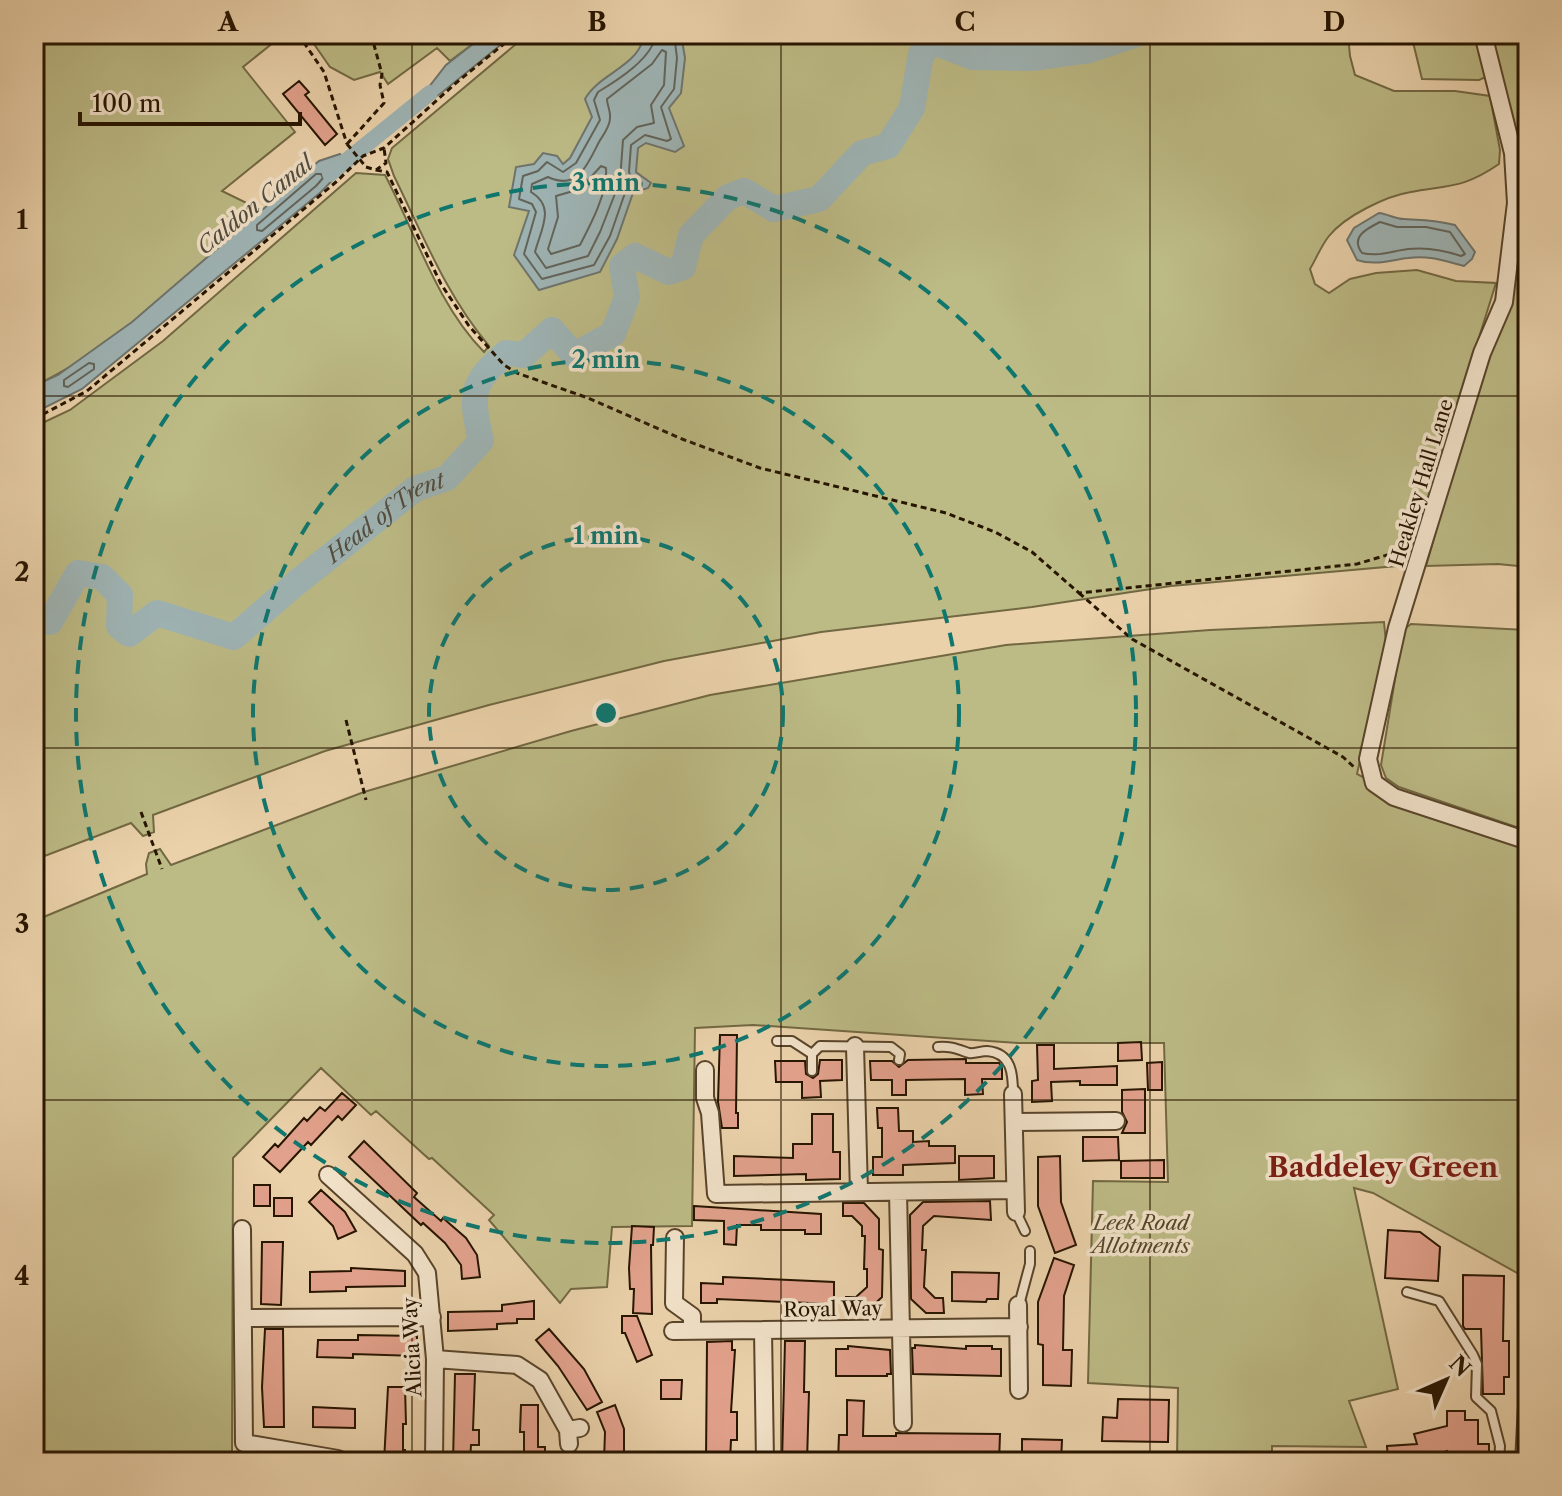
<svg xmlns="http://www.w3.org/2000/svg" width="1562" height="1496" font-family="'Libre Caslon Text',serif">
	<style>
		.green { fill: #bcba85; stroke: #726842; stroke-width: 2 }
		.water { fill: #9eb4b5; stroke: #6e746d; stroke-width: 2 }
		.lines { fill: none; stroke-linecap: round; stroke-linejoin: round }
		.shore { stroke: #62645a; stroke-width: 2 }
		.canal { stroke: #9eb4b5; stroke-width: 16 }
		.river { stroke: #9eb4b5; stroke-width: 26 }
		.building { fill: #e2a18c; stroke: #271500; stroke-width: 2 }
		.service-casing { stroke: #58442a; stroke-width: 12 }
		.minor-casing { stroke: #58442a; stroke-width: 20 }
		.path { stroke: #271500; stroke-width: 3; stroke-dasharray: 6 4; stroke-linecap: butt }
		.service { stroke: #f1e1c8; stroke-width: 8 }
		.minor { stroke: #f1e1c8; stroke-width: 16 }
		.path-bridge { stroke: #271500; stroke-width: 3; stroke-dasharray: 6 4; stroke-linecap: butt }
		.grid { fill: none; stroke: #271500; stroke-width: 2; stroke-opacity: 0.55 }
		.ring { fill: none; stroke: #0f766e; stroke-width: 4; stroke-dasharray: 14 10 }
		.labels { text-anchor: middle; dominant-baseline: central; stroke-width: 7; stroke-linejoin: round; paint-order: stroke }
		.street-label { font-size: 20px; fill: #271500; stroke: #f1e1c8 }
		.park-label { font-size: 20px; font-style: italic; fill: #544728; stroke: #f1e1c8 }
		.water-label { font-size: 22px; font-style: italic; fill: #514d3f; stroke: #f1e1c8 }
		.district-label { font-size: 28px; font-weight: bold; fill: #7a1f14; stroke: #f1e1c8 }
		.centre { fill: #0f766e; stroke: #f1e1c8; stroke-width: 4 }
		.ring-label { font-size: 24px; text-anchor: middle; font-weight: bold; fill: #0f766e; stroke: #f1e1c8; stroke-width: 7; stroke-linejoin: round; paint-order: stroke }
		.neatline { fill: none; stroke: #271500; stroke-width: 3 }
		.grid-label { font-size: 26px; text-anchor: middle; font-weight: bold; fill: #271500 }
	</style>
	<rect width="100%" height="100%" fill="#ead1aa"/>
	<filter id="stains"><feTurbulence type="fractalNoise" baseFrequency=".0025" numOctaves="4"/><feColorMatrix values="0 0 0 0 .2 0 0 0 0 .09 0 0 0 0 .02 0 0 0 .5 -.17"/></filter>
	<radialGradient id="worn" r=".72"><stop offset=".6" stop-color="#630" stop-opacity="0"/><stop offset="1" stop-color="#630" stop-opacity=".3"/></radialGradient>
	<path class="green" d="M 34,34 L 284,34 L 243,67 L 295,132 L 222,191 L 261,210 C 190,272 120,346 34,386 Z
		M 307,34 L 486,34 L 450,61 L 437,48 L 388,84 L 380,72 L 354,80 L 330,67 Z
		M 528,34 L 1348,34 L 1350,56 L 1355,75 L 1394,91 L 1455,91 L 1490,96 L 1500,150 L 1499,164 C 1464,188 1450,185 1411,192 C 1386,196 1345,216 1329,236 C 1321,246 1316,259 1310,269 L 1315,284 L 1329,293 L 1350,279 L 1376,273 L 1417,270 L 1456,281 L 1496,283 L 1408,565 L 1171,586 L 1032,607 L 821,632 L 664,661 L 489,705 L 325,751 L 153,815 L 154,832 L 143,836 L 131,823 L 34,860 L 34,427 L 70,410 L 163,341 L 356,173 L 385,175 C 416,234 437,304 484,352 L 489,346 C 446,295 423,235 394,176 L 388,159 L 392,148 Z
		M 1411,34 L 1479,34 L 1486,77 L 1479,80 L 1422,79 Z
		M 1490,34 L 1528,34 L 1528,567 L 1498,564 L 1426,566 C 1444,503 1461,440 1480,378 C 1489,347 1507,317 1514,286 C 1521,256 1524,220 1524,189 C 1524,137 1499,86 1490,34 Z
		M 1384,622 L 1386,643 L 1357,774 L 1432,814 L 1528,849 L 1528,1279 L 1373,1193 L 1354,1188 L 1398,1389 L 1349,1401 L 1366,1447 L 1272,1446 L 1272,1462 L 1177,1462 L 1178,1388 L 1088,1383 L 1093,1181 L 1168,1182 L 1164,1043 L 1018,1043 L 753,1025 L 695,1028 L 692,1226 L 612,1227 L 607,1287 L 571,1289 L 560,1303 L 489,1220 L 494,1215 L 432,1158 L 429,1159 L 376,1111 L 371,1115 L 321,1068 L 233,1158 L 232,1453 L 223,1462 L 34,1462 L 34,921 L 147,874 L 146,864 L 149,853 L 160,849 L 171,865 L 364,792 L 571,731 L 710,695 L 1006,645 L 1210,630 Z
		M 1411,624 L 1528,630 L 1528,831 L 1399,787 L 1386,778 L 1381,765 L 1403,630 Z"/>
	<path class="water" d="M 486,34 L 514,34 L 440,94 L 416,108 L 412,104 L 421,97 L 446,65 Z
		M 655,34 L 681,34 L 685,58 L 681,93 L 669,108 L 684,146 L 675,152 L 646,143 L 638,148 L 636,172 L 651,183 L 648,188 L 633,193 L 617,239 L 600,272 L 539,290 L 514,255 L 529,211 L 509,207 L 516,167 L 534,164 L 543,153 L 557,156 L 563,164 L 570,158 L 592,117 L 585,99 C 598,75 635,67 643,40 Z
		M 340,154 L 348,164 L 321,192 L 82,389 L 34,413 L 34,386 L 58,375 L 132,322 L 319,161 Z
		M 1379,213 C 1388,214 1395,219 1404,219 C 1422,220 1437,220 1455,225 L 1475,252 L 1472,259 L 1464,266 C 1445,261 1429,255 1408,258 C 1390,260 1375,266 1357,260 L 1347,240 L 1354,228 Z"/>
	<g class="lines">
		<path class="shore" d="M 656,34 C 653,58 618,80 598,92 L 594,100 L 600,120 L 576,163 L 563,172 L 547,162 L 538,171 L 523,176 L 519,199 L 532,204 L 536,212 L 524,254 L 542,279 L 594,265 L 610,236 L 626,190 L 633,183 L 629,172 L 631,145 L 645,135 L 667,141 L 671,139 L 661,107 L 674,89 L 677,58 L 674,34
			M 662,50 L 666,52 L 664,85 L 651,105 L 654,123 L 637,127 L 623,140 L 620,181 L 600,232 L 588,256 L 546,268 L 535,252 C 541,229 556,207 531,192 L 532,184 L 548,177 C 578,191 587,165 599,142 C 603,135 610,127 610,118 C 611,112 607,105 607,99 L 652,64 Z
			M 601,166 L 606,168 C 608,192 591,224 580,245 L 551,254 L 548,249 L 558,217 L 556,196 L 580,189 Z
			M 316,174 L 321,174 L 323,178 L 316,186 L 262,231 L 257,230 L 257,225 Z
			M 1380,222 L 1397,227 L 1426,227 L 1450,232 L 1465,254 L 1461,256 C 1444,250 1427,247 1408,249 C 1392,251 1379,257 1362,253 C 1350,237 1366,229 1380,222 Z
			M 89,363 L 94,364 L 94,369 L 68,387 L 64,386 L 64,380 Z"/>
		<path class="canal" d="M 330,174 L 430,93"/>
		<path class="river" id="s1" d="M 34,616 L 41,615 L 50,622 L 78,573 L 102,577 L 120,595 L 119,626 L 129,634 L 157,613 L 234,637 L 295,584 L 415,489 L 447,478 L 481,441 C 471,395 469,385 506,353 L 524,355 L 552,330 L 574,355 L 613,334 L 627,297 L 622,266 L 635,256 L 669,272 L 683,267 L 691,235 L 728,197 L 744,191 L 774,209 L 819,199 L 862,153 L 888,146 L 912,108 L 921,54 L 934,42 L 973,57 L 1032,58 L 1090,50 L 1137,34"/>
	</g>
	<path class="building" d="M 299,81 L 309,92 L 305,95 L 337,134 L 325,145 L 283,94 Z
		M 720,1035 L 737,1035 L 736,1113 L 738,1113 L 738,1128 L 722,1128 L 718,1102 Z
		M 1141,1042 L 1142,1060 L 1118,1061 L 1118,1043 Z
		M 1037,1045 L 1054,1045 L 1054,1069 L 1117,1066 L 1117,1085 L 1080,1085 L 1080,1081 L 1051,1082 L 1052,1101 L 1032,1102 L 1032,1081 L 1038,1080 Z
		M 966,1059 L 966,1063 L 999,1063 L 1002,1067 L 1002,1079 L 982,1079 L 983,1094 L 965,1095 L 965,1079 L 906,1080 L 906,1095 L 892,1095 L 892,1080 L 871,1080 L 870,1061 L 892,1061 L 899,1067 L 908,1060 Z
		M 820,1060 L 842,1060 L 842,1080 L 820,1081 L 821,1097 L 802,1098 L 802,1082 L 776,1082 L 775,1061 L 805,1061 L 806,1074 L 813,1078 L 818,1074 Z
		M 1162,1062 L 1162,1090 L 1148,1090 L 1147,1063 Z
		M 1145,1089 L 1145,1133 L 1122,1133 L 1127,1122 L 1122,1112 L 1122,1090 Z
		M 342,1093 L 356,1105 L 342,1120 L 338,1116 L 311,1145 L 308,1142 L 280,1172 L 263,1157 L 275,1144 L 278,1147 L 304,1118 L 307,1121 L 320,1107 L 325,1111 Z
		M 877,1108 L 898,1108 L 899,1131 L 913,1131 L 913,1142 L 929,1141 L 929,1146 L 955,1146 L 955,1163 L 903,1165 L 903,1175 L 873,1175 L 873,1157 L 882,1157 L 882,1128 L 878,1128 Z
		M 812,1114 L 833,1114 L 833,1152 L 840,1152 L 840,1179 L 806,1180 L 806,1174 L 734,1176 L 734,1156 L 793,1158 L 793,1144 L 812,1144 Z
		M 1083,1137 L 1118,1137 L 1119,1160 L 1083,1161 Z
		M 364,1141 L 417,1193 L 414,1197 L 441,1221 L 443,1218 L 466,1238 L 477,1255 L 480,1277 L 462,1279 L 461,1265 L 445,1243 L 423,1223 L 421,1225 L 349,1157 Z
		M 959,1156 L 994,1156 L 994,1178 L 959,1180 Z
		M 1060,1156 L 1061,1202 L 1076,1245 L 1055,1253 L 1038,1206 L 1038,1157 Z
		M 1164,1160 L 1164,1178 L 1121,1178 L 1121,1161 Z
		M 254,1185 L 270,1185 L 270,1206 L 254,1206 Z
		M 321,1190 L 345,1212 L 356,1231 L 338,1239 L 333,1226 L 309,1202 Z
		M 274,1198 L 292,1198 L 292,1216 L 274,1216 Z
		M 990,1201 L 991,1220 L 934,1216 L 923,1226 L 922,1250 L 926,1250 L 924,1287 L 935,1298 L 943,1298 L 944,1313 L 926,1313 L 911,1299 L 910,1215 L 923,1202 Z
		M 843,1203 L 864,1203 L 879,1219 L 879,1249 L 883,1250 L 882,1297 L 863,1315 L 846,1314 L 846,1297 L 856,1297 L 867,1287 L 867,1269 L 864,1269 L 865,1236 L 862,1236 L 862,1226 L 852,1216 L 843,1216 Z
		M 694,1206 L 821,1214 L 821,1234 L 805,1234 L 805,1230 L 761,1230 L 761,1225 L 737,1225 L 736,1245 L 724,1244 L 724,1221 L 694,1220 Z
		M 632,1226 L 654,1227 L 653,1245 L 651,1245 L 652,1314 L 633,1313 L 634,1289 L 630,1289 L 629,1268 Z
		M 1388,1230 L 1420,1232 L 1440,1247 L 1438,1281 L 1385,1278 Z
		M 262,1242 L 283,1242 L 281,1305 L 261,1304 Z
		M 1054,1258 L 1074,1265 L 1064,1296 L 1063,1350 L 1072,1350 L 1071,1386 L 1043,1385 L 1043,1345 L 1038,1344 L 1038,1302 Z
		M 351,1268 L 405,1271 L 405,1286 L 346,1287 L 346,1291 L 310,1292 L 310,1272 L 351,1271 Z
		M 952,1272 L 999,1273 L 998,1299 L 987,1299 L 986,1302 L 952,1301 Z
		M 1463,1275 L 1504,1276 L 1503,1341 L 1509,1341 L 1509,1377 L 1504,1377 L 1504,1394 L 1483,1394 L 1481,1329 L 1465,1329 L 1463,1326 Z
		M 723,1277 L 834,1282 L 834,1304 L 717,1299 L 717,1303 L 701,1303 L 701,1283 L 723,1284 Z
		M 534,1301 L 534,1319 L 517,1319 L 517,1323 L 497,1324 L 497,1329 L 448,1331 L 448,1312 L 502,1311 L 502,1305 Z
		M 622,1316 L 637,1316 L 652,1355 L 637,1362 L 625,1333 L 622,1333 Z
		M 265,1329 L 283,1329 L 284,1427 L 264,1427 L 262,1387 Z
		M 549,1329 L 584,1369 L 602,1402 L 587,1410 L 558,1366 L 536,1340 Z
		M 358,1335 L 417,1336 L 417,1356 L 353,1354 L 353,1358 L 317,1357 L 318,1340 L 358,1340 Z
		M 732,1341 L 732,1350 L 735,1350 L 731,1412 L 737,1412 L 737,1440 L 731,1440 L 730,1462 L 706,1462 L 707,1342 Z
		M 785,1341 L 805,1341 L 804,1392 L 809,1392 L 807,1462 L 782,1462 Z
		M 915,1345 L 966,1349 L 966,1346 L 992,1346 L 992,1349 L 1001,1349 L 1001,1376 L 913,1374 L 912,1348 L 915,1348 Z
		M 848,1346 L 890,1350 L 891,1374 L 887,1374 L 887,1376 L 836,1376 L 836,1349 L 848,1349 Z
		M 455,1374 L 475,1374 L 473,1430 L 479,1430 L 479,1445 L 471,1445 L 470,1462 L 453,1462 Z
		M 661,1380 L 682,1380 L 681,1399 L 661,1399 Z
		M 388,1387 L 405,1387 L 406,1424 L 403,1424 L 403,1450 L 405,1450 L 405,1462 L 384,1462 Z
		M 1118,1399 L 1169,1400 L 1168,1442 L 1102,1441 L 1103,1417 L 1117,1418 Z
		M 847,1400 L 864,1401 L 863,1436 L 896,1436 L 896,1433 L 1000,1434 L 999,1462 L 888,1459 L 888,1462 L 838,1462 L 839,1435 L 847,1435 Z
		M 521,1405 L 538,1405 L 538,1447 L 545,1447 L 545,1459 L 524,1459 L 524,1432 L 520,1432 Z
		M 615,1405 L 624,1429 L 624,1462 L 604,1462 L 605,1432 L 597,1412 Z
		M 313,1407 L 355,1409 L 355,1428 L 313,1427 Z
		M 1447,1411 L 1465,1411 L 1465,1420 L 1478,1420 L 1478,1444 L 1489,1444 L 1489,1462 L 1455,1462 L 1455,1456 L 1447,1456 L 1447,1451 L 1410,1462 L 1388,1462 L 1387,1446 L 1417,1444 L 1414,1434 L 1447,1426 Z
		M 1022,1439 L 1062,1440 L 1061,1462 L 1022,1462 Z"/>
	<g class="lines">
		<defs>
			<path id="service" d="M 777,1041 L 792,1041 L 812,1054
				M 938,1047 C 951,1046 957,1049 969,1053 C 974,1054 981,1051 987,1051 C 1012,1053 1013,1074 1013,1094
				M 812,1071 L 812,1054 L 820,1046 L 891,1047 L 900,1054 L 899,1060
				M 1016,1212 L 1025,1231
				M 1407,1292 L 1439,1301 L 1473,1355 L 1477,1364 L 1476,1397 L 1491,1411 L 1500,1446 L 1499,1462
				M 1019,1305 L 1030,1264 L 1030,1251
				M 1520,1462 L 1527,1330"/>
			<path id="minor" d="M 1483,34 L 1513,153 L 1516,203 L 1504,302 L 1482,353 L 1397,628 L 1368,759 L 1374,783 L 1394,797 L 1528,841
				M 855,1046 L 859,1192
				M 705,1070 L 705,1098 L 710,1113 L 716,1194 L 1015,1190
				M 1013,1094 L 1016,1212
				M 1014,1122 L 1116,1121
				M 328,1175 L 415,1254 L 427,1273 L 435,1359 L 434,1462
				M 898,1192 L 903,1423
				M 242,1229 L 244,1443 L 338,1459
				M 675,1238 L 674,1303 L 692,1316 L 692,1331
				M 1018,1305 L 1019,1390
				M 244,1318 L 432,1317
				M 673,1331 L 763,1330
				M 435,1359 L 517,1365 L 540,1380 L 568,1430
				M 569,1444 L 568,1430 L 580,1428
				M 765,1462 L 763,1330 L 1019,1327"/>
		</defs>
		<use href="#service" class="service-casing"/>
		<use href="#minor" class="minor-casing"/>
		<path class="path" d="M 298,34 L 324,72 L 347,144
			M 347,144 L 384,103 L 380,85 L 382,74 L 371,34
			M 366,167 L 376,170 L 386,163 L 384,148
			M 376,170 L 387,172 L 441,284 L 469,326 L 504,365 L 517,373 L 588,398 L 682,439 L 760,468 L 946,513 L 995,532 L 1032,552 L 1079,593 L 1357,564 L 1404,550
			M 34,419 L 87,391 L 336,182 L 363,156 L 384,148 L 456,83 L 516,34
			M 1079,593 L 1132,639 L 1343,757 L 1355,768
			M 346,720 L 366,800
			M 141,812 L 162,869"/>
		<use href="#service" class="service"/>
		<use href="#minor" class="minor"/>
		<path class="path-bridge" d="M 347,144 L 366,167"/>
	</g>
	<path class="grid" d="M 412,34 L 412,1462M 781,34 L 781,1462M 1150,34 L 1150,1462M 34,396 L 1528,396M 34,748 L 1528,748M 34,1100 L 1528,1100"/>
	<g class="ring">
		<circle cx="606" cy="713" r="177"/>
		<circle cx="606" cy="713" r="353"/>
		<circle cx="606" cy="713" r="530"/>
	</g>
	<g class="labels">
		<g class="street-label">
			<text transform="translate(1421 483) rotate(-73)">Heakley Hall Lane</text>
			<text transform="translate(833 1309) rotate(-1)">Royal Way</text>
			<text transform="translate(412 1347) rotate(-93)">Alicia Way</text>
		</g>
		<g class="park-label">
			<text x="1141" y="1223">Leek Road<tspan x="1141" dy="23">Allotments</tspan></text>
		</g>
		<g class="water-label">
			<text transform="translate(255 205) rotate(-39)">Caldon Canal</text>
			<text stroke="none"><textPath href="#s1" startOffset="478">Head of Trent</textPath></text>
		</g>
		<g class="district-label">
			<text x="1383" y="1167">Baddeley Green</text>
		</g>
	</g>
	<circle cx="606" cy="713" r="12" class="centre"/>
	<g class="ring-label">
		<text x="606" y="191">3 min</text>
		<text x="606" y="368">2 min</text>
		<text x="606" y="544">1 min</text>
	</g>
	<rect width="1562" height="1496" fill="none" stroke="#ead1aa" stroke-width="88"/>
	<g transform="translate(1446 1380) rotate(45)" stroke="#f1e1c8" stroke-width="6" paint-order="stroke">
	<path d="M0-6L14 30L0 20L-14 30Z" fill="#271500"/>
	<text y="-12" font-size="22" font-weight="bold" text-anchor="middle" fill="#271500">N</text>
	</g>
	<path d="M80 112v12h220v-12" fill="none" stroke="#271500" stroke-width="4"/>
	<text x="92" y="112" font-size="24" fill="#271500" stroke="#f1e1c8" stroke-width="6" paint-order="stroke">100 m</text>
	<rect x="44" y="44" width="1474" height="1408" class="neatline"/>
	<g class="grid-label">
		<text x="228" y="31">A</text>
		<text x="597" y="31">B</text>
		<text x="965" y="31">C</text>
		<text x="1334" y="31">D</text>
		<text x="22" y="229">1</text>
		<text x="22" y="581">2</text>
		<text x="22" y="933">3</text>
		<text x="22" y="1285">4</text>
	</g>
	<rect width="100%" height="100%" filter="url(#stains)"/>
	<rect width="100%" height="100%" fill="url(#worn)"/>
</svg>
